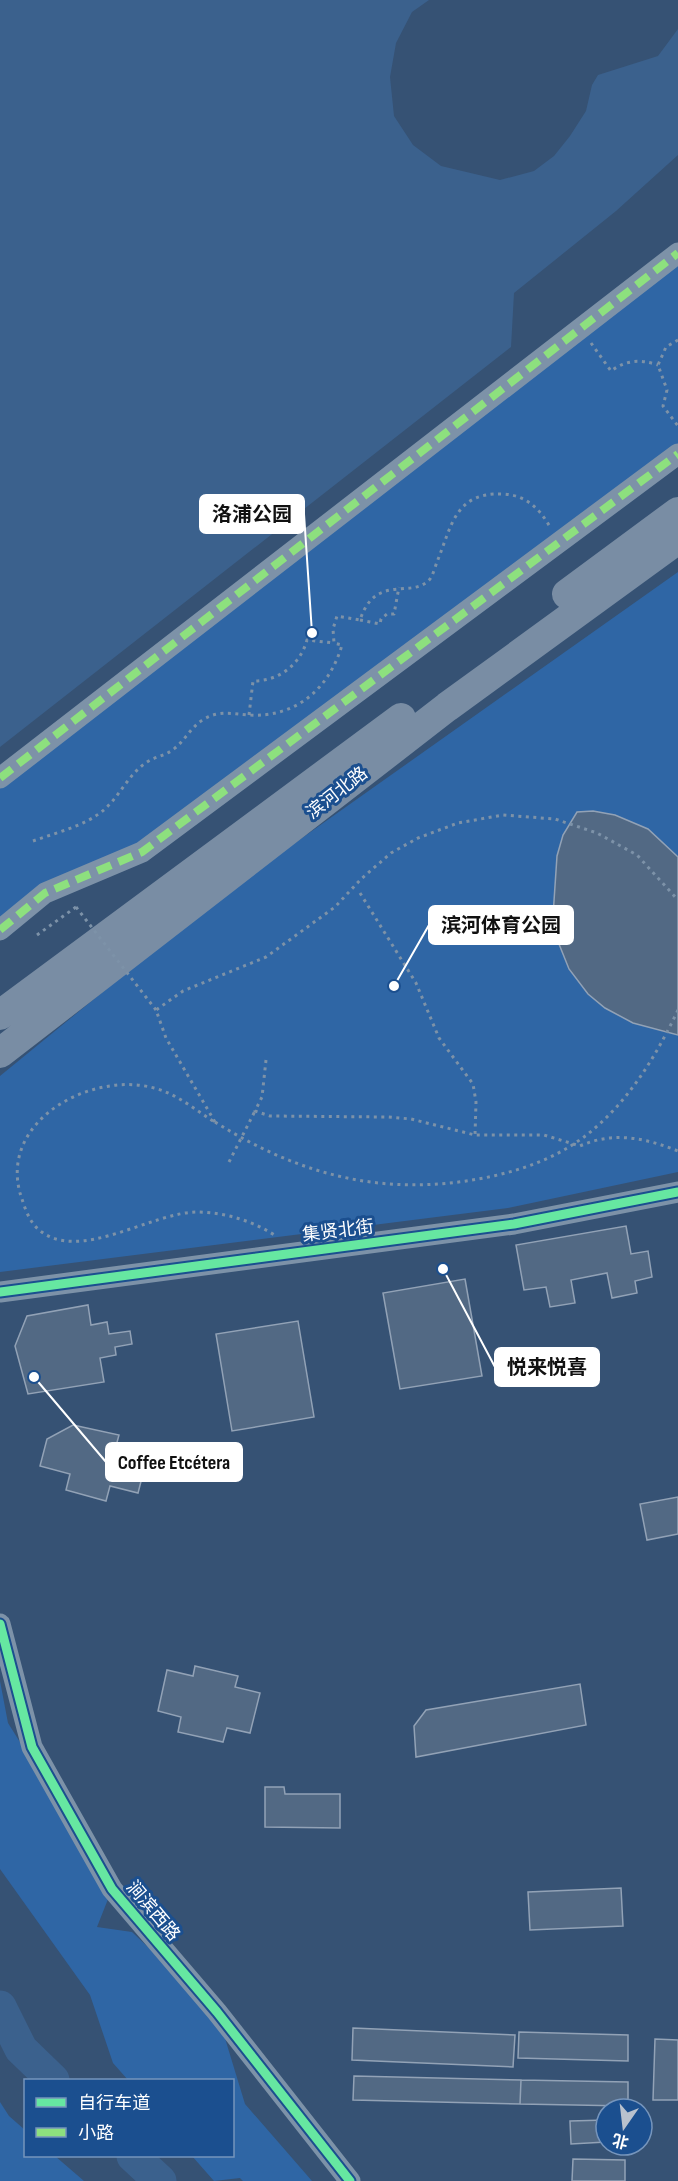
<svg xmlns="http://www.w3.org/2000/svg" width="678" height="2181" font-family="'Sofia Sans Condensed','Noto Sans SC',sans-serif">
	<style>
		.green { fill: #2f66a5 }
		.water { fill: #3b618d }
		.lines { fill: none; stroke-linecap: round; stroke-linejoin: round }
		.river { stroke: #3b618d; stroke-width: 33 }
		.building { fill: #526984; stroke: #92a2b6; stroke-width: 1.5 }
		.path { stroke: #7d92a8; stroke-width: 3; stroke-dasharray: 3 4.5; stroke-linecap: butt }
		.street { stroke: #7d92a8; stroke-width: 21 }
		.secondary { stroke: #798da4; stroke-width: 30 }
		.path-bridge { stroke: #7d92a8; stroke-width: 3; stroke-dasharray: 3 4.5; stroke-linecap: butt }
		.quiet { stroke: #8de07e; stroke-width: 8; stroke-dasharray: 15 8; stroke-linecap: butt }
		.cycleway-casing { stroke: #1b4f8f; stroke-width: 13 }
		.cycleway { stroke: #66e7a1; stroke-width: 9 }
		.labels { text-anchor: middle; dominant-baseline: central; stroke-width: 6; stroke-linejoin: round; paint-order: stroke }
		.street-label { font-size: 18px; fill: #fff; stroke: #1b4f8f }
		.leader { fill: none; stroke: #fff; stroke-width: 2 }
		.callout-dot { fill: #fff; stroke: #1b4f8f; stroke-width: 2 }
		.callout { fill: #fff; stroke: #fff; stroke-width: 2 }
		.callout-label { font-size: 20px; text-anchor: middle; font-weight: bold; fill: #111 }
	</style>
	<rect width="100%" height="100%" fill="#365274"/>
	<path class="green" d="M 678,253 L 678,454 L 142,852 L 45,893 L 0,930 L 0,778 Z
		M 678,572 L 678,1172 L 508,1208 L 0,1272 L 0,1076 L 220,896 Z
		M 0,1681 L 8,1723 L 112,1889 L 97,1927 L 132,1932 L 217,2012 L 245,2104 L 312,2181 L 243,2181 L 240,2178 L 214,2181 L 192,2156 L 232,2156 L 232,2080 L 128,2080 L 113,2063 L 90,1995 L 0,1869 Z
		M 0,2102 L 9,2116 L 25,2130 L 26,2156 L 55,2156 L 84,2181 L 0,2181 Z"/>
	<path class="water" d="M 0,0 L 429,0 L 412,12 L 396,43 L 390,77 L 394,116 L 413,145 L 441,166 L 500,180 L 534,171 L 554,156 L 570,136 L 586,111 L 592,85 L 598,75 L 658,56 L 678,29 L 678,155 L 616,211 L 514,293 L 511,347 L 0,747 Z"/>
	<g class="lines">
		<path class="river" d="M 0,2007 L 21,2049 L 53,2080
			M 133,2156 L 160,2181"/>
	</g>
	<path class="building" d="M 593,811 L 615,815 L 648,829 L 678,857 L 678,1035 L 633,1023 L 605,1008 L 588,994 L 569,969 L 559,944 L 553,916 L 557,856 L 563,835 L 577,812 Z
		M 626,1226 L 631,1254 L 648,1251 L 652,1277 L 635,1281 L 637,1293 L 612,1298 L 607,1273 L 571,1280 L 575,1303 L 550,1307 L 546,1287 L 524,1290 L 516,1245 Z
		M 465,1279 L 482,1376 L 400,1389 L 383,1293 Z
		M 88,1305 L 91,1325 L 107,1322 L 109,1334 L 130,1331 L 132,1344 L 115,1347 L 116,1355 L 100,1358 L 104,1382 L 28,1394 L 15,1346 L 27,1316 Z
		M 298,1321 L 314,1417 L 232,1431 L 216,1334 Z
		M 73,1425 L 119,1435 L 113,1457 L 145,1466 L 138,1493 L 110,1486 L 106,1501 L 66,1490 L 70,1474 L 40,1466 L 47,1439 Z
		M 678,1497 L 678,1534 L 647,1540 L 640,1504 Z
		M 195,1666 L 238,1676 L 235,1687 L 260,1693 L 250,1733 L 227,1728 L 223,1742 L 178,1732 L 181,1717 L 158,1711 L 167,1670 L 193,1676 Z
		M 580,1684 L 586,1725 L 416,1757 L 414,1726 L 426,1710 Z
		M 265,1787 L 284,1787 L 285,1794 L 340,1794 L 340,1828 L 265,1827 Z
		M 621,1888 L 623,1926 L 530,1930 L 528,1892 Z
		M 353,2028 L 515,2035 L 513,2067 L 352,2060 Z
		M 519,2032 L 628,2035 L 628,2061 L 518,2058 Z
		M 655,2039 L 678,2040 L 678,2100 L 653,2100 Z
		M 354,2076 L 521,2080 L 520,2104 L 353,2100 Z
		M 521,2080 L 628,2082 L 628,2106 L 520,2104 Z
		M 606,2120 L 606,2142 L 571,2144 L 570,2121 Z
		M 573,2159 L 625,2160 L 625,2181 L 572,2181 Z"/>
	<g class="lines">
		<path class="path" d="M 678,340 L 666,347 L 658,365 L 667,390 L 663,406 L 678,426
			M 591,343 L 611,371 C 626,360 640,359 658,365
			M 360,620 L 380,624 L 381,619 L 387,614 L 394,614 L 399,587
			M 249,715 L 253,681 C 279,681 300,665 307,640 L 334,643
			M 33,841 C 55,833 81,827 100,813 C 119,799 127,775 147,762 C 156,756 166,756 175,748 C 186,739 191,727 204,719 C 220,710 232,714 248,715 C 296,718 329,689 342,645 L 334,643 L 333,629 L 337,616 L 360,620 C 376,572 412,600 430,579 C 433,575 435,567 437,562 C 452,525 455,492 503,494 C 526,495 540,509 550,527
			M 360,893 L 416,983 L 439,1038 L 473,1084 L 476,1102 L 475,1135
			M 37,935 L 76,907
			M 266,1060 L 262,1097 L 255,1111 L 270,1116 L 388,1117 L 411,1119 L 475,1135 L 544,1135 L 580,1146 C 614,1131 645,1138 678,1151
			M 213,1121 C 194,1109 177,1094 154,1088 C 93,1071 0,1119 20,1193 C 24,1205 28,1220 38,1229 C 78,1265 152,1211 199,1212 C 227,1213 253,1221 276,1236
			M 215,1122 L 166,1038 L 156,1010 L 183,991 L 266,957 L 335,907 L 361,879 L 391,853 L 418,838 L 458,823 L 503,815 L 555,819 L 597,833 L 637,855 L 678,900
			M 229,1162 L 255,1111"/>
		<path class="street" d="M 0,778 L 678,253
			M 0,930 L 45,893 L 142,852 L 678,454
			M 0,1292 L 514,1224 L 678,1192
			M 0,1624 L 32,1747 L 112,1889 L 217,2012 L 350,2181"/>
		<path class="secondary" d="M 567,594 L 678,512
			M 0,1015 L 401,718
			M 0,1053 L 447,707 L 678,539"/>
		<path class="path-bridge" d="M 76,907 L 156,1010
			M 215,1122 C 301,1176 384,1197 484,1178 C 524,1170 563,1156 595,1128 C 632,1096 657,1054 678,1010"/>
		<path class="quiet" d="M 0,778 L 678,253
			M 0,930 L 45,893 L 142,852 L 678,454"/>
		<defs>
			<path id="cycleway" d="M 0,1292 L 514,1224 L 678,1192
				M 0,1624 L 32,1747 L 112,1889 L 217,2012 L 350,2181"/>
		</defs>
		<use href="#cycleway" class="cycleway-casing"/>
		<use href="#cycleway" class="cycleway"/>
	</g>
	<g class="labels">
		<g class="street-label">
			<text transform="translate(337 793) rotate(-38)">滨河北路</text>
			<text transform="translate(338 1231) rotate(-7)">集贤北街</text>
			<text transform="translate(153 1911) rotate(50)">涧滨西路</text>
		</g>
	</g>
	<path class="leader" d="M312 633L304 514M394 986L429 925M443 1269L495 1367M34 1377L106 1462"/>
	<g class="callout-dot">
		<circle cx="312" cy="633" r="6"/>
		<circle cx="394" cy="986" r="6"/>
		<circle cx="443" cy="1269" r="6"/>
		<circle cx="34" cy="1377" r="6"/>
	</g>
	<g class="callout">
		<rect x="200" y="495" width="104" height="38" rx="6"/>
		<rect x="429" y="906" width="144" height="38" rx="6"/>
		<rect x="495" y="1348" width="104" height="38" rx="6"/>
		<rect x="106" y="1443" width="136" height="38" rx="6"/>
	</g>
	<g class="callout-label">
		<text x="252" y="521">洛浦公园</text>
		<text x="501" y="932">滨河体育公园</text>
		<text x="547" y="1374">悦来悦喜</text>
		<text x="174" y="1469">Coffee Etcétera</text>
	</g>
	<rect x="24" y="2079" width="210" height="78" fill="#1b4f8f" stroke="#7695bc" stroke-width="1.5"/>
	<rect x="36" y="2098" width="30" height="9" fill="#66e7a1" stroke="#7695bc" stroke-width="1.5"/>
	<text x="78" y="2109" font-size="18" fill="#ffffff">自行车道</text>
	<rect x="36" y="2128" width="30" height="9" fill="#8de07e" stroke="#7695bc" stroke-width="1.5"/>
	<text x="78" y="2139" font-size="18" fill="#ffffff">小路</text>
	<g transform="translate(624 2127) rotate(194)"><circle r="28" fill="#1b4f8f" stroke="#7695bc" stroke-width="1.5"/>
	<path d="M0-4.5L10 22L0 15L-10 22Z" fill="#b9c2ce"/>
	<text y="-9" font-size="16" font-weight="bold" text-anchor="middle" fill="#ffffff">北</text>
	</g>
</svg>
